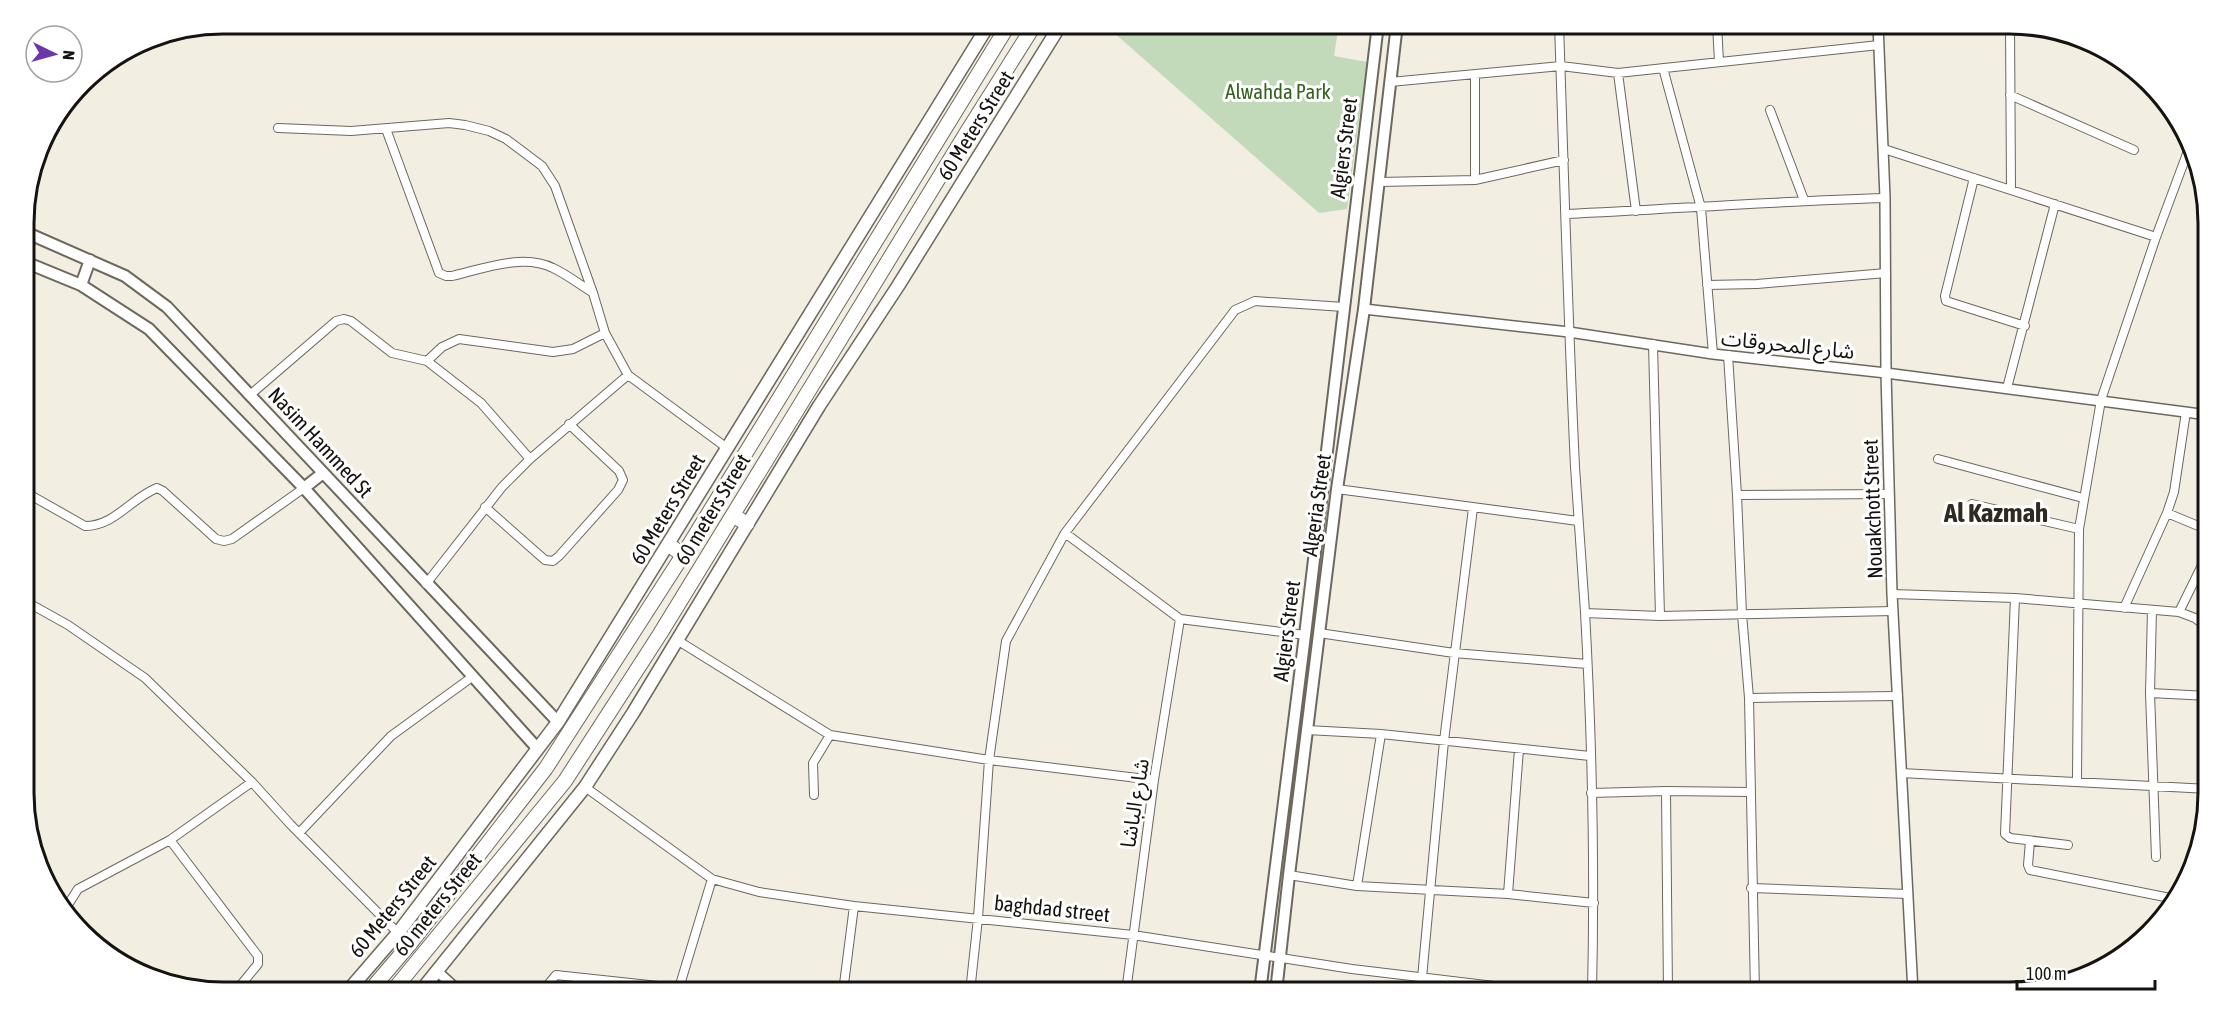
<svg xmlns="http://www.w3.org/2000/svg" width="2233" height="1016" font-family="'Asap Condensed','Noto Sans Arabic',sans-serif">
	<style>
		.green { fill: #c2dab9 }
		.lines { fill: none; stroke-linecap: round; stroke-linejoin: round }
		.minor-casing { stroke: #6d685e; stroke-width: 10 }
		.tertiary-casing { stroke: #6d685e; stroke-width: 12 }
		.secondary-casing { stroke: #6d685e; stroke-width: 14 }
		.primary-casing { stroke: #6d685e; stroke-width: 15 }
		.trunk-casing { stroke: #6d685e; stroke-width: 16 }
		.minor { stroke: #fff; stroke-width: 8 }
		.tertiary { stroke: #fff; stroke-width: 9 }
		.secondary { stroke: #fff; stroke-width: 10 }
		.primary { stroke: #fff; stroke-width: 12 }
		.trunk { stroke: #fff; stroke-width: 14 }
		.labels { text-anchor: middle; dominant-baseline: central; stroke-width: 6; stroke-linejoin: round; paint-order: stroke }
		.park-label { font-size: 21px; fill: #35631f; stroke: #fff }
		.street-label { font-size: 21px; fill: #151310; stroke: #fff }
		.district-label { font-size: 27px; font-weight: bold; fill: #2e2a21; stroke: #fff }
		.rim { fill: none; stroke: #151310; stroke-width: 3 }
	</style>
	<rect width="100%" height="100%" fill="#f3eee2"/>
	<path class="green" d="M 1104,24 L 1339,24 L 1334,56 L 1367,62 L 1347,209 L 1319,213 Z"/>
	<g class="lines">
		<defs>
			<path id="minor" d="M 1559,24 C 1564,172 1568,319 1575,467 C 1578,515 1582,564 1585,612 C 1592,738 1595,865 1592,992
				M 1717,24 L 1719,62
				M 2010,24 L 2011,189
				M 1663,68 L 1701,208 L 1713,354
				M 1618,73 L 1636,211
				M 1475,76 L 1475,180
				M 1390,82 L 1561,66 L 1618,73 L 1879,45
				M 2010,95 L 2134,150
				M 1770,110 L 1804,200
				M 278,128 L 351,131 L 449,123 L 465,125 L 489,131 L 506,139 L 542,166 L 555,186 L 593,293 L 605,333 L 628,375 L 727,448
				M 386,129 L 439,273 L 446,276 L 452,276 C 482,269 523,253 553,268 C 566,274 579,284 592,292
				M 1884,149 L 2156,237
				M 1974,178 L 1945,296 L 1946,301 L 2025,326
				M 1379,182 L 1475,180 L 1564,160
				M 1567,214 C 1673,209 1779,201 1885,198
				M 1707,285 L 1757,284 L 1886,273
				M 1653,344 L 1660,616
				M 1728,355 L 1737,495 L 1742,614 L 1749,698 L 1755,992
				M 427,361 L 442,347 L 459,339 L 553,352 L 573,349 L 605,333
				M 2007,388 L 2055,204
				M 250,395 L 336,321 L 344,319 L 351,321 L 392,353 L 427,361 L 481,403 L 530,459
				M 1938,459 L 2083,498
				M 1337,489 L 1578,521
				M 25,492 L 85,526 C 115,526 131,498 157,488 L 163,491 L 216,539 L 224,541 L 232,539 L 304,488
				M 1737,495 L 1889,494
				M 1972,504 L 2079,529
				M 485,507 L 545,560 L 553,561 L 559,556 L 618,490 L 623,480 L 619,471 L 569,424
				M 2167,513 L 2208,530
				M 1065,533 L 1180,619 L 1305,635
				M 426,584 L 502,487 L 530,459 L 628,375
				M 1892,594 L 2015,598 L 2179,612 L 2195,618 L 2209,629
				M 2015,598 L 2005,834 L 2010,838 L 2068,845
				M 25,601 L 68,625 L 145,678 L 252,782 L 290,824 L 398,933
				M 2124,608 L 2167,513 L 2174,492 L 2186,412
				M 2152,610 L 2150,693 L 2156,857
				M 2179,612 L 2208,553
				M 1585,613 L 1660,616 L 1893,611
				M 1319,633 L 1454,653 L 1587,664
				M 677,640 L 830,735 L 989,760 L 1154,780
				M 2150,693 L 2209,696
				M 1749,698 L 1898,696
				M 1307,730 L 1381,734 L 1590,756
				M 1901,773 L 2209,789
				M 2077,781 L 2079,529 L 2101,400 L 2156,237 L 2188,151
				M 585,787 L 712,879 L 759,892 L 854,906 L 1133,935 L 1352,969 L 1545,992
				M 1666,791 L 1668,992
				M 1591,793 L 1666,791 L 1750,792
				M 814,795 L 813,763 L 830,735
				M 299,833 L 391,736 L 472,677
				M 170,840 L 258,956 L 258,964 L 235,992
				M 2030,841 L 2028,865 L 2030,870 L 2175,899
				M 1289,875 L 1357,886 L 1508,894 L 1594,903
				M 1357,886 L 1381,734
				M 1751,888 L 1907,894
				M 1508,894 L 1519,749
				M 64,911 L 78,889 L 170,840 L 252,782
				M 679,988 L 712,879
				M 542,992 L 556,975 L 714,992
				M 843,992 L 854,906
				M 970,992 L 978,918 L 989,760 L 1006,641 L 1065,533 L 1235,310 L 1255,301 L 1344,307
				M 1126,992 L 1154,780 L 1180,619
				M 1425,992 L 1422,978 L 1444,741 L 1473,508"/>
			<path id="tertiary" d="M 1878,24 L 1885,198 L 1886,373 L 1892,594 L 1913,992
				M 1364,309 L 1569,332 L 1713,354 L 1886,373 L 2208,415
				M 438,972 L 460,992"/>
			<path id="secondary" d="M 25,232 L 125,276 L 167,307 L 558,722
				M 25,262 L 81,285 L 149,329 L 304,488 L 537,748
				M 81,285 L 90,260
				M 304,488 L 323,473
				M 1260,992 L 1305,635 L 1378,24
				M 1276,992 L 1289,875 L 1337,489 L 1364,309 L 1397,24"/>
			<path id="primary" d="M 347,992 L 398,933 L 558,722 L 989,24
				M 420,992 L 585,787 L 633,713 L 819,406 L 898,286 L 1061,24"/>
			<path id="trunk" d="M 733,515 L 747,524
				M 669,545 L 683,555
				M 398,933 L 409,945
				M 369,992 L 409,945 L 546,768 L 683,555 L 1009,24
				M 392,992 L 565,781 L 660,634 L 967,132 L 1035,24"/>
		</defs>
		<use href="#minor" class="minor-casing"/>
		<use href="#tertiary" class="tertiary-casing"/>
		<use href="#secondary" class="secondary-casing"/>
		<use href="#primary" class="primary-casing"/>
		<use href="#trunk" class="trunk-casing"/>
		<use href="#minor" class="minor"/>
		<use href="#tertiary" class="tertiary"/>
		<use href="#secondary" class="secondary"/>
		<use href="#primary" class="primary"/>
		<use href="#trunk" class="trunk"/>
	</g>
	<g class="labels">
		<g class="park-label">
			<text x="1278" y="91">Alwahda Park</text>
		</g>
		<g class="street-label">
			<text transform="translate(975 125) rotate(-58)">60 Meters Street</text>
			<text transform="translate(1343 148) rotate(-83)">Algiers Street</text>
			<text transform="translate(1788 344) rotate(6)">شارع المحروقات</text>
			<text transform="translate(321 442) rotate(47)">Nasim Hammed St</text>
			<text transform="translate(1316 505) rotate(-82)">Algeria Street</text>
			<text transform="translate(667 509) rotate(-59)">60 Meters Street</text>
			<text transform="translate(712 509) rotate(-59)">60 meters Street</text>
			<text transform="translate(1872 509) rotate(-92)">Nouakchott Street</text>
			<text transform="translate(1286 631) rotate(-83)">Algiers Street</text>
			<text transform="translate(1134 803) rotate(-81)">شارع الباشا</text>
			<text transform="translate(437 904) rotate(-51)">60 meters Street</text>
			<text transform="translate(392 906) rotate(-51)">60 Meters Street</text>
			<text transform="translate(1052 908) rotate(6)">baghdad street</text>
		</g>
		<g class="district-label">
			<text x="1996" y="512">Al Kazmah</text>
		</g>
	</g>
	<path d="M0 0H2233V1016H0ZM223 34H2009A189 189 0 0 1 2198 223V793A189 189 0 0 1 2009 982H223A189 189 0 0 1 34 793V223A189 189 0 0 1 223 34Z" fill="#fff" fill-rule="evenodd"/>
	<path class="rim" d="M223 34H2009A189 189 0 0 1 2198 223V793A189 189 0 0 1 2009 982H223A189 189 0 0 1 34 793V223A189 189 0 0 1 223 34Z"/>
	<g transform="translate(54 54) rotate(95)"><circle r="28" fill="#ffffff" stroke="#a1a19f" stroke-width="1.5"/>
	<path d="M0-4.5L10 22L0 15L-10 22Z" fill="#6b35ac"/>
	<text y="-9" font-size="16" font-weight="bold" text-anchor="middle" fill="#151310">N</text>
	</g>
	<path d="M2017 980v9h138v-9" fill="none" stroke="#151310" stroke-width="3"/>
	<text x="2026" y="980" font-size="18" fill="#151310" stroke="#ffffff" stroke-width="4.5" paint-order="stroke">100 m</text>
</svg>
